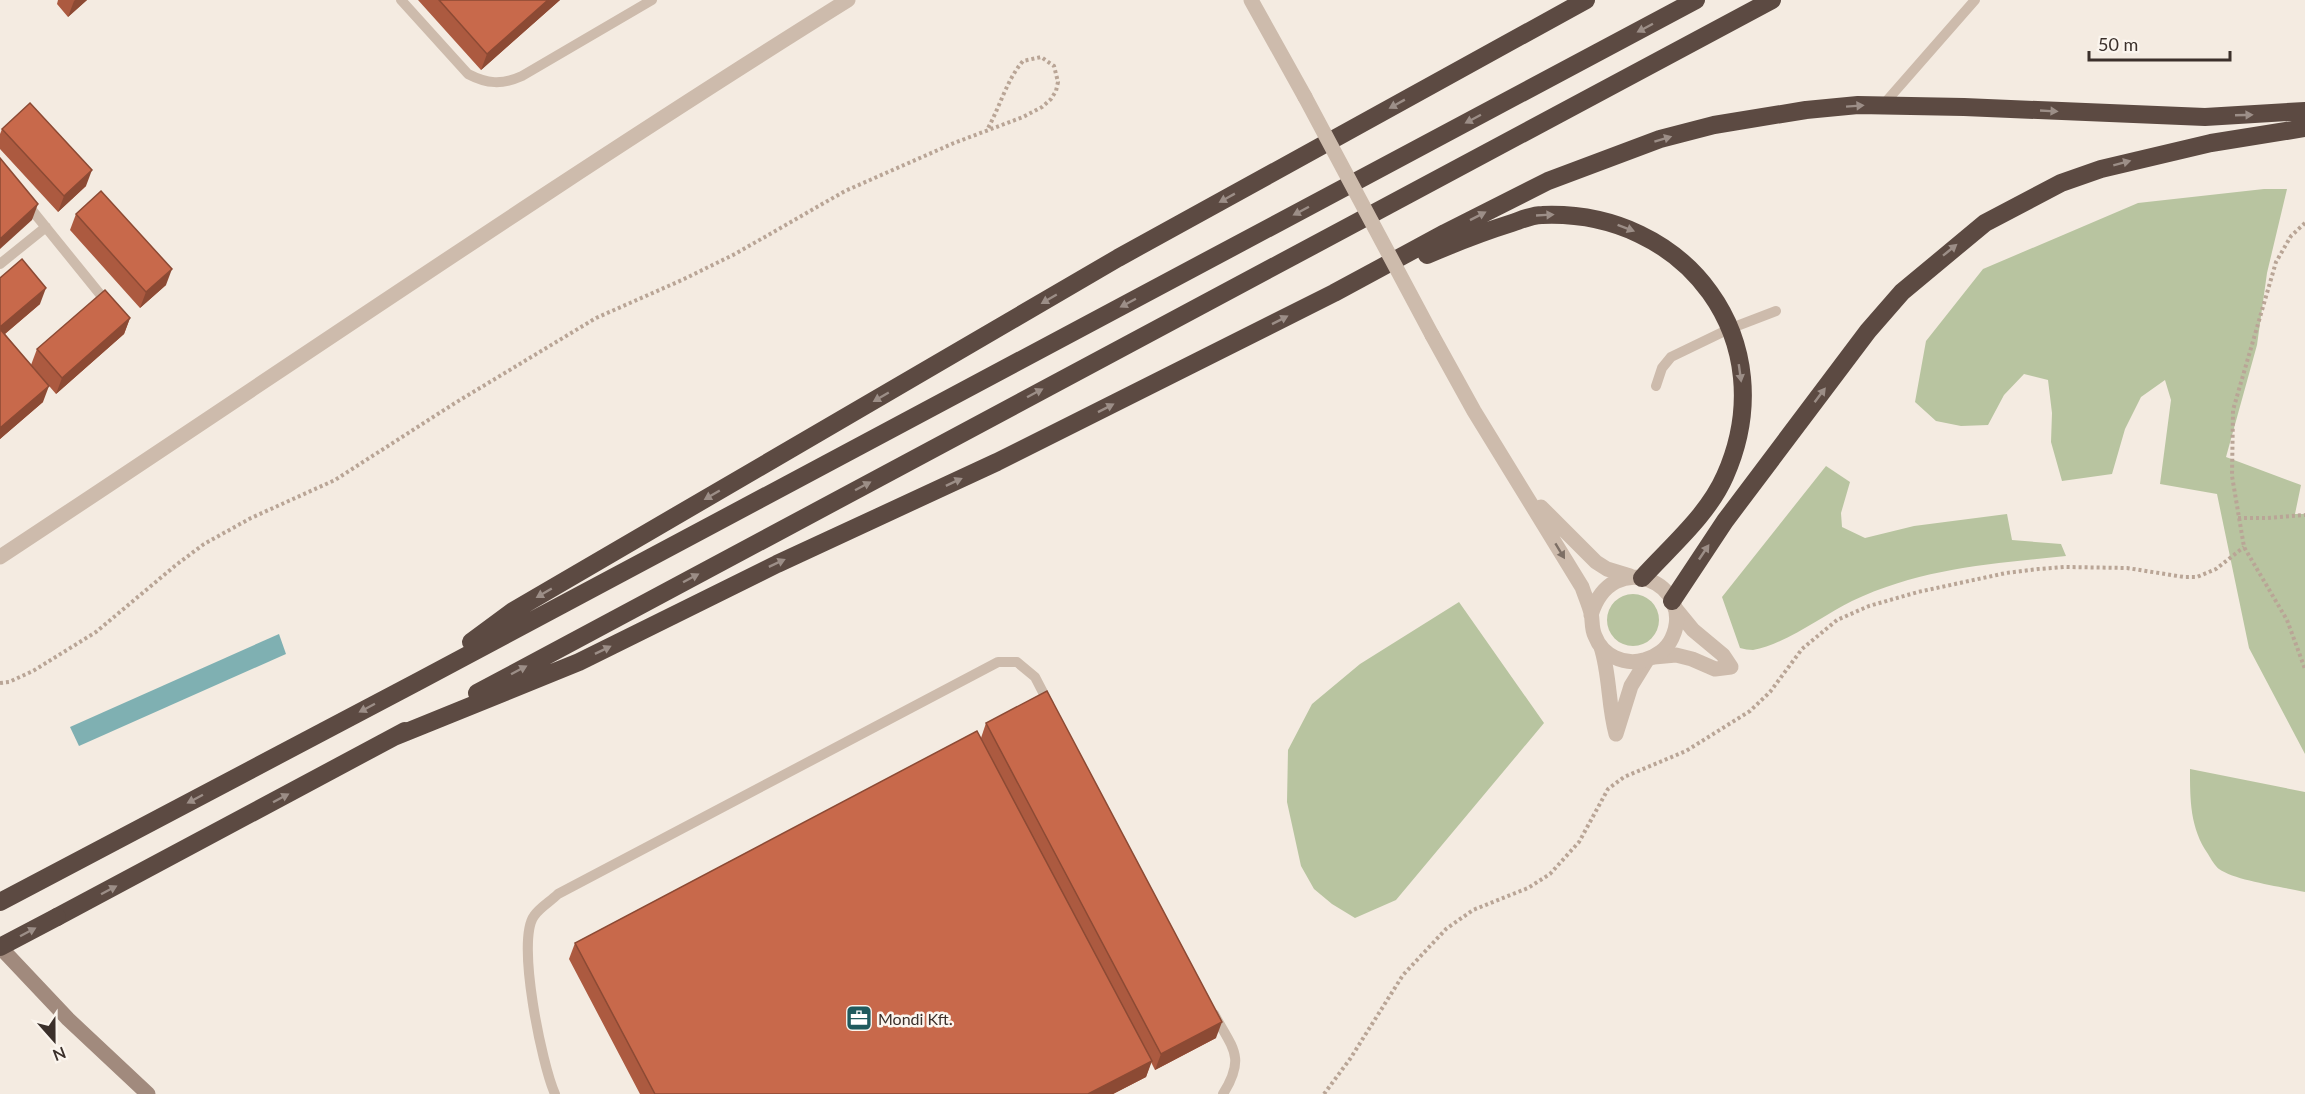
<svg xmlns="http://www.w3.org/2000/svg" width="2305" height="1094" font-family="Lato,sans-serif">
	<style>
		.green { fill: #b8c4a0 }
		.water { fill: #7fb0b2 }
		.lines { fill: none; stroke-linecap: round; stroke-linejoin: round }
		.path { stroke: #b9a596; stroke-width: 4; stroke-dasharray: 3 3; stroke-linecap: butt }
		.service { stroke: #cdbbac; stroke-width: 10 }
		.minor { stroke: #cdbbac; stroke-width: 15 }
		.tertiary { stroke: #cdbbac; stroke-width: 15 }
		.secondary { stroke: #a18a7d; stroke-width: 15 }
		.motorway { stroke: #5c4a42; stroke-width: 18 }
		.tertiary-bridge { stroke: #cdbbac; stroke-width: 15 }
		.motorway-bridge { stroke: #5c4a42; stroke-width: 18 }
		.wall { fill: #ac5a40 }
		.shaded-wall { fill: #8c4a34 }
		.building { fill: #c8694b; stroke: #8c4a34; stroke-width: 1.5 }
		.oneway { fill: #9c8e87 }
		.oneway2 { fill: #7d6f65 }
		.labels { text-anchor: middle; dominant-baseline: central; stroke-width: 5; stroke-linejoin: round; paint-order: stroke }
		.poi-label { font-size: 16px; fill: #3b302b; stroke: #fbf5ee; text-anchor: start }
	</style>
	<rect width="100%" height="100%" fill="#f4ebe1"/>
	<path class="green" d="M 2264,189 L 2287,189 L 2267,273 L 2257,345 L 2226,457 L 2301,485 L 2295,514 L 2305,514 L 2305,754 L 2249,648 L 2217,494 L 2160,484 L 2171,400 L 2165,380 L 2141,397 L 2125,429 L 2112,474 L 2062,481 L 2051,442 L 2052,413 L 2048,380 L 2024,374 L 2004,395 L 1988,425 L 1961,426 L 1936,421 L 1915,402 L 1926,341 L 1983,269 L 2138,203 Z
		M 1826,466 L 1850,482 L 1841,513 L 1842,527 L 1865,538 L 1914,526 L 2007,514 L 2012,540 L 2061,544 L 2066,556 C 1990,564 1922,568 1852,601 C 1822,616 1786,644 1753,650 C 1749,650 1744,649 1740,648 L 1722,597 Z
		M1607 620a26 26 0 1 1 52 0a26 26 0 1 1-52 0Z
		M 1459,602 L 1544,723 L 1396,900 L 1355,918 L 1332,904 L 1314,889 L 1301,866 L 1287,802 L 1288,750 L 1312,704 L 1360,664 Z
		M 2190,769 L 2305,792 L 2305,892 C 2284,887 2236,881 2219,869 C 2215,866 2211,859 2208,854 C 2190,828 2190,800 2190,769 Z"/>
	<path class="water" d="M 279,634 L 286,654 L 79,746 L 70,727 Z"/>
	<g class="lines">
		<path class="path" d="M 2305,223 L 2291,236 L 2276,262 L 2233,410 L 2232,476 L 2244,547 L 2287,620 L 2305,669
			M 2238,518 L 2267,518 L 2305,515
			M 0,683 L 9,682 L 33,671 L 96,632 L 176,565 L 204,544 L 251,518 L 335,480 L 455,403 L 596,318 L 682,280 L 735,254 L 845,191 L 954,143 L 1023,117 L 1042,107 L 1051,99 L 1056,91 L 1058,82 L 1054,66 L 1041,57 L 1023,61 C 1006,81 1000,107 987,130
			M 1324,1094 L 1350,1059 L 1403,975 L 1446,929 L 1473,910 L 1528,888 L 1550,874 L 1579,842 L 1608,789 L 1624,777 L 1686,751 L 1750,711 L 1770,692 L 1802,649 L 1837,620 L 1869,606 L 1918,592 L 2006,573 L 2038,569 L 2065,567 L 2127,568 L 2184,577 L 2197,577 L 2216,569 L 2244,547"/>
		<path class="service" d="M 401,0 L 468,74 C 487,84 502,85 522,76 L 652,0
			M 1883,105 L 1975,0
			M 27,204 L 108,304
			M 0,264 L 46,227
			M 1656,386 L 1662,368 L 1671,357 L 1729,329 L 1776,311
			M 1214,1014 C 1233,1049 1246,1057 1223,1094
			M 555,1094 C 542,1065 516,941 534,916 C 539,908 551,901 558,894 L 998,662 L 1017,662 L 1035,677 L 1049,704"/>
		<path class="minor" d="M 1601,647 C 1610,675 1608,705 1616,734
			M 1654,657 L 1676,655 L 1692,659 L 1715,669 L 1731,667 L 1723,655 L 1693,630 L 1675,608
			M 1616,734 L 1631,686 L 1647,660"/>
		<path class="tertiary" d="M 1251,0 L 1305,97
			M 1432,335 L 1474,411 L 1582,587 C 1585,596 1589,605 1591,613 C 1593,621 1591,628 1595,636 C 1602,655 1624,666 1644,660 C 1656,657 1667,649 1672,638 C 1697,584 1612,545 1591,615
			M 1541,507 L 1596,562 L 1607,569 L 1630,576
			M 0,557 C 282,371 561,179 848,0"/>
		<path class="secondary" d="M 0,947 L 68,1019 L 148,1094"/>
		<path class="motorway" d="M 1427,255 C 1455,243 1483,232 1512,223 C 1521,220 1532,215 1542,215 C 1686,209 1785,341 1725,476 C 1708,515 1671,546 1642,578
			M 1672,601 L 1725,521 L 1868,331 L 1902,292 L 1985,223 L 2061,183 L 2101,169 L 2211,143 L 2305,128
			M 471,642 L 513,611 L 1118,258 L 1586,0
			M 477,693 L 1772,0
			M 394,737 L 579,662 L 777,564 L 997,462 L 1334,293 L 1445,233 L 1548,181 L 1660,139 L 1714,125 L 1806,110 L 1858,105 L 1964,107 L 2205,117 L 2305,111
			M 0,902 L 419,681 L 1696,0
			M 57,917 L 405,731"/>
		<path class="tertiary-bridge" d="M 1305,97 L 1432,335"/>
		<path class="motorway-bridge" d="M 0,947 L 57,917"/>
	</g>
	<path class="wall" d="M 58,0 L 87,0 L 68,17 L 57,4 Z
		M 418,0 L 560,0 L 481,70 Z
		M 2,129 L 86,186 L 58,212 L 0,149 L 0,134 Z
		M 76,214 L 166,285 L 140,308 L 70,230 Z
		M 0,278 L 40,304 L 5,334 L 31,365 L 37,349 L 130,318 L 124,334 L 56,394 L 32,366 L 43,402 L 0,439 Z
		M 986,723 L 1216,1038 L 1155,1070 L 1151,1062 L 1146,1077 L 1113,1094 L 640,1094 L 569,959 L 575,943 L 981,738 Z"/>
	<path class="shaded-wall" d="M 75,0 L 87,0 L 68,17 L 74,1 Z
		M 548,0 L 560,0 L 481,70 L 487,54 Z
		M 92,170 L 86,186 L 58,212 L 64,196 Z
		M 38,204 L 32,220 L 0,249 L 0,239 Z
		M 172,269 L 166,285 L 140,308 L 146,292 Z
		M 46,288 L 40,304 L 0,338 L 0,327 Z
		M 130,318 L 124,334 L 56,394 L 62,378 Z
		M 49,386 L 43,402 L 0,439 L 0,428 Z
		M 1222,1022 L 1216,1038 L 1155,1070 L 1161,1054 Z
		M 1152,1061 L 1146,1077 L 1113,1094 L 1088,1094 Z"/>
	<path class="building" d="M 439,0 L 548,0 L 487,54 Z
		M 30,103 L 92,170 L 64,196 L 2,129 Z
		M 0,158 L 38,204 L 0,239 Z
		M 101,191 L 172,269 L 146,292 L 76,214 Z
		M 22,259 L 46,288 L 0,327 L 0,278 Z
		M 105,290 L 130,318 L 62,378 L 37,349 Z
		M 0,329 L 49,386 L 0,428 Z
		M 1047,691 L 1222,1022 L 1161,1054 L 986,723 Z
		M 977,731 L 1152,1061 L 1088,1094 L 655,1094 L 575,943 Z"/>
	<defs><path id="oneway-solid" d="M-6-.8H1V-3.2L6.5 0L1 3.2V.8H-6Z" transform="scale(1.5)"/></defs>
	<g class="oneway">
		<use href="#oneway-solid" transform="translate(1645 28) rotate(152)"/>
		<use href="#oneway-solid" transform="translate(1397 104) rotate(151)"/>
		<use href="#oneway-solid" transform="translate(1855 106) rotate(-4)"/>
		<use href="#oneway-solid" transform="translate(2049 111) rotate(3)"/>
		<use href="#oneway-solid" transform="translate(2244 115) rotate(-2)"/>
		<use href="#oneway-solid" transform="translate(1473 119) rotate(152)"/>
		<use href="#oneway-solid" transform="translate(1663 139) rotate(-17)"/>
		<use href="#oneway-solid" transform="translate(2122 163) rotate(-15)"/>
		<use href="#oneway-solid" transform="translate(1227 198) rotate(151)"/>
		<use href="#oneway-solid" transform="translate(1301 211) rotate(152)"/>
		<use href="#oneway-solid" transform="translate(1545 215) rotate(-3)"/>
		<use href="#oneway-solid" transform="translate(1478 216) rotate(-27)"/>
		<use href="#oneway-solid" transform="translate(1626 228) rotate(21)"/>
		<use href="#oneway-solid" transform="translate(1950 250) rotate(-39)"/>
		<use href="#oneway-solid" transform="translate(1049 299) rotate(150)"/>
		<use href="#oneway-solid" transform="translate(1128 303) rotate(152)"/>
		<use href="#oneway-solid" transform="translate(1280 320) rotate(-27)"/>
		<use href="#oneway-solid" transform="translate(1740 373) rotate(82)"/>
		<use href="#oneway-solid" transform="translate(1035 393) rotate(-28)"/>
		<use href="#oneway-solid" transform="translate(1820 395) rotate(-53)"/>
		<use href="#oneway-solid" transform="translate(881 397) rotate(150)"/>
		<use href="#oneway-solid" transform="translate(1106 408) rotate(-27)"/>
		<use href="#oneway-solid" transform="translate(954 482) rotate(-25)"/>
		<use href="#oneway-solid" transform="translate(863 486) rotate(-28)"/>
		<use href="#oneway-solid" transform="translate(712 495) rotate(150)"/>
		<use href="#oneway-solid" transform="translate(1704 552) rotate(-56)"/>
		<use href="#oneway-solid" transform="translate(777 563) rotate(-25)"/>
		<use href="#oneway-solid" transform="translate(691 578) rotate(-28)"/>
		<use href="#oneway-solid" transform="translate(544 593) rotate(150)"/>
		<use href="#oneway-solid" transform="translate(603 650) rotate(-26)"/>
		<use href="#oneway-solid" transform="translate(519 670) rotate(-28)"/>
		<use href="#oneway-solid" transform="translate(367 708) rotate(152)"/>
		<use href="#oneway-solid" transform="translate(281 798) rotate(-28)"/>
		<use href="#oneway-solid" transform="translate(195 799) rotate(152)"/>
		<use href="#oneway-solid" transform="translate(109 890) rotate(-28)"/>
		<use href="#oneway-solid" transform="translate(28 932) rotate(-28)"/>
	</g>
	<use class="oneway2" href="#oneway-solid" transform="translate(1560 551) rotate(59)"/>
	<defs>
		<symbol id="office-square" viewBox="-11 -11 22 22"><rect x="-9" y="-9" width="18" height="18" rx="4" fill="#1f5a5e" stroke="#fbf5ee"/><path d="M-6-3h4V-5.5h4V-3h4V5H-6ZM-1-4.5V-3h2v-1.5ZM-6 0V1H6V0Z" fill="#fff"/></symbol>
	</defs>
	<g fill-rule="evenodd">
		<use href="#office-square" x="844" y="1003" width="30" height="30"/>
	</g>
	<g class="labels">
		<g class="poi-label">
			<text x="878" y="1018">Mondi Kft.</text>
		</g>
	</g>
	<g transform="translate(54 1040) rotate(159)" stroke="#fbf5ee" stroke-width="4.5" paint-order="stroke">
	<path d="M0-4.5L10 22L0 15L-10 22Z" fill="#3b302b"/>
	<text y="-9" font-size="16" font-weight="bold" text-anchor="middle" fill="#3b302b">N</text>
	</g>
	<path d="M2089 51v9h141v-9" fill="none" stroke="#3b302b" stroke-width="3"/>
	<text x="2098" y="51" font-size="18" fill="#3b302b" stroke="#fbf5ee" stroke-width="4.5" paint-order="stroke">50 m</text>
</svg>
